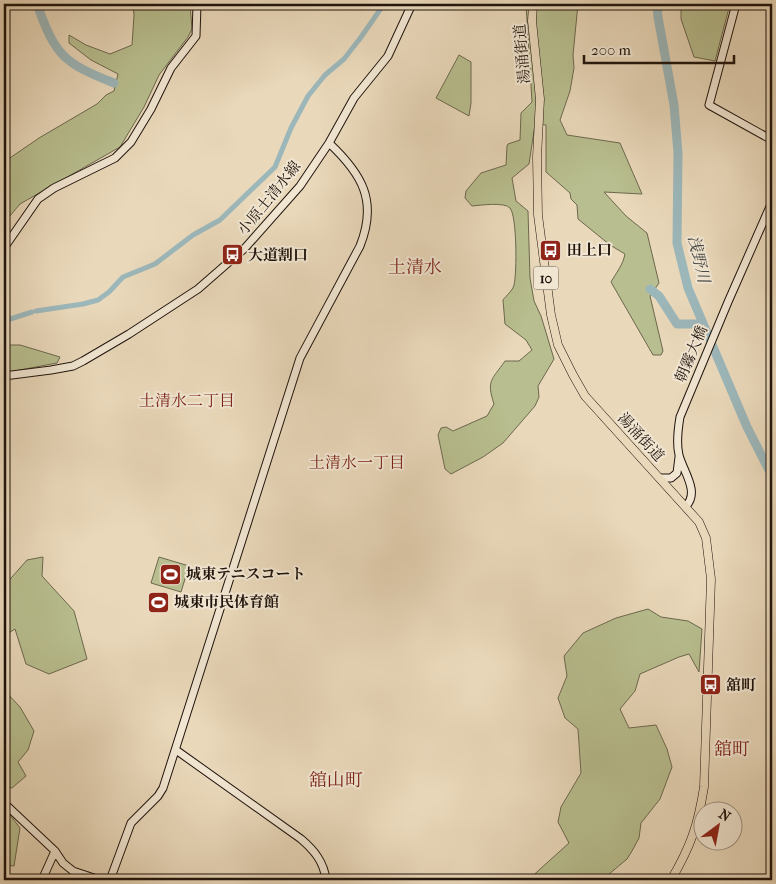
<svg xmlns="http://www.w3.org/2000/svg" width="776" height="884" font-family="'IM FELL French Canon','Noto Serif JP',serif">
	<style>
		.green { fill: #b8be8f; stroke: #6c684e }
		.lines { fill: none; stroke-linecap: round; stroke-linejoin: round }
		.canal { stroke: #9cb7ba; stroke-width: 5 }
		.river { stroke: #9cb7ba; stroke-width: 9 }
		.secondary-casing { stroke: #1f130c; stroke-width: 9 }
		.primary-casing { stroke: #1f130c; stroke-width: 9 }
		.secondary { stroke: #f1e6d2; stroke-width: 7 }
		.primary { stroke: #e9d8ba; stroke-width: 8 }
		.labels { text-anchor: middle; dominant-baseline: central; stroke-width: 4; stroke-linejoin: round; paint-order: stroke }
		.shield { fill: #f1e6d2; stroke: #5e5247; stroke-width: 1 }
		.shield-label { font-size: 14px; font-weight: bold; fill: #1f130c }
		.street-label { font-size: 15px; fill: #1f130c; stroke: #f1e6d2 }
		.poi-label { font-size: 15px; font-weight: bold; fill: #1f130c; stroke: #f1e6d2; text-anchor: start }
		.water-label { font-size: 16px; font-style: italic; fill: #4b4c49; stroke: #f1e6d2 }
		.neighbourhood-label { font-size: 16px; fill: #7a1f14; stroke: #f1e6d2 }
		.quarter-label { font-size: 18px; fill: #7a1f14; stroke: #f1e6d2 }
	</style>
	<rect width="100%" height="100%" fill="#e9d8ba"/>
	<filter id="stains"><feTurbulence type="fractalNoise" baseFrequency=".004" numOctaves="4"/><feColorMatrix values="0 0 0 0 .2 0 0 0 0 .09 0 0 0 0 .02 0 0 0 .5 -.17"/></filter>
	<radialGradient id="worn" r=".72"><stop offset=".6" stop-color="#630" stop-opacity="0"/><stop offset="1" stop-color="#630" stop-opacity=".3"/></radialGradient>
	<path class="green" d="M 133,4 L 190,4 L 192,29 L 188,37 L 159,75 L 144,107 L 120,147 L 20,204 L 4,223 L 4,162 L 39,138 L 97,104 L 106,95 L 114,91 L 118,74 L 91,60 L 69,43 L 69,35 L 86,45 L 110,54 L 132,45 L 134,15 Z
		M 526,4 L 578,4 L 573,55 L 574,68 L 570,91 L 560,120 L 567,135 L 620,143 L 642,194 L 604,192 L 626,216 L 647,233 L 659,283 L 650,296 L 663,351 L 661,355 L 653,355 L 611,282 C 616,273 623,265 625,254 L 610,245 L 578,219 L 577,205 L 571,199 L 570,193 L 546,172 L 546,125 L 535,124 L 529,164 L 512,178 L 516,201 L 528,211 L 530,278 L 534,301 L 541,316 L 554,359 L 538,386 L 539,397 L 535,406 L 503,443 L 483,457 L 451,474 L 445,469 L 438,435 L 441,428 L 446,427 L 453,431 L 487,416 L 494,404 C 486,380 492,380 505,361 L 519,361 L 532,350 L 526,340 L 505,324 L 503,300 C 506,296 513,290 514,285 C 517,273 517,216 510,208 C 505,202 481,205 472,206 L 465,198 L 466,191 L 481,173 L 506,165 L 507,146 L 508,144 L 520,140 L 521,113 L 532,102 Z
		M 681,4 L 730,4 L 715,61 L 694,57 L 681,19 Z
		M 459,55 L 471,62 L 471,103 L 469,116 L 436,98 Z
		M 4,345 L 20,345 L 60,357 L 57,363 L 4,373 Z
		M 43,557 L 42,576 L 74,611 L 87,659 L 49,674 L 26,664 L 15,629 L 4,636 L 4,586 L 27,560 Z
		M 159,557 L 189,566 L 181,592 L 151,583 Z
		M 648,609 L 661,617 L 688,621 L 702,629 L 699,672 L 689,654 L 679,657 L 640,674 L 635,691 L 620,709 L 629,728 L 656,725 L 667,749 L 672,767 L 660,799 L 641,823 L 639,838 L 632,851 L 627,859 L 602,880 L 528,880 L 569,843 L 558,822 L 561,807 L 581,773 L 578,729 L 565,718 L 558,698 L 567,676 L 564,656 L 583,633 L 616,618 Z
		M 4,690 L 20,707 L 34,731 L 28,750 L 18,762 L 26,776 L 12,788 L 4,787 Z
		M 4,812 L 10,815 L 20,828 L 14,866 L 4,865 Z"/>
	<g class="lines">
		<path class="canal" d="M 359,40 L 384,4
			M 36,311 L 83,304 L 98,300 L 109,292 L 123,277 L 155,264 L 193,235 L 220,220 L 275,167 L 291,128 L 308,96 L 325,75 L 344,59 L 358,41
			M 4,321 L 32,312"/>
		<path class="river" d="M 37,4 C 55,55 63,63 114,83
			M 657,4 L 658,17 L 674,105 L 678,153 L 677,243 L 688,288 L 747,427 L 772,476
			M 650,289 L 659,296 L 677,324 L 703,324"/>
		<defs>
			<path id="secondary" d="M 736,4 L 709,105 L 772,140
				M 4,248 L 38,199 L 54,188 L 115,158 L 131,142 L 151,109 L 171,68 L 196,36 L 197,4
				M 4,376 L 51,370 L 73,366 L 83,361 L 129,334 L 198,289 L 245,248 L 300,186 L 329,143 L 354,98 L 388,56 L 412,4
				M 660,478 L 671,478 L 677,473 L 679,457
				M 686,506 C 700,492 683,471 679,455 C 676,443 678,429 680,417 L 728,302 L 772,202
				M 176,750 L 301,839 C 314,850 324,862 326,880
				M 4,803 L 55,851 L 63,863 L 73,871 L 100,880
				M 42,880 L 55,851
				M 110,880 L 131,823 L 158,796 L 163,788 L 300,358 L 360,246 C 378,201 362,174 329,143"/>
			<path id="primary" d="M 533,4 L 532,21 L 540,99 L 537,157 L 538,215 L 551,315 L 558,345 L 573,375 L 585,396 L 699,522 L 706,538 L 711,579 L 704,787 C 698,825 691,846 671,880"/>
		</defs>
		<use href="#secondary" class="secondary-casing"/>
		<use href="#primary" class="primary-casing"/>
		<use href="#secondary" class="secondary"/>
		<use href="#primary" class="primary"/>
	</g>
	<defs>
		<symbol id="bus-square" viewBox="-11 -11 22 22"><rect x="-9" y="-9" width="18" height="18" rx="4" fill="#8f2418" stroke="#f1e6d2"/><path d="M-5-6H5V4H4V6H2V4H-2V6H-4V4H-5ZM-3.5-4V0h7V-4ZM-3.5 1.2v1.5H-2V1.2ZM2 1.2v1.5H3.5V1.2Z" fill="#fff"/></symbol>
		<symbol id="stadium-square" viewBox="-11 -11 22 22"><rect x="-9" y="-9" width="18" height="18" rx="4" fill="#8f2418" stroke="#f1e6d2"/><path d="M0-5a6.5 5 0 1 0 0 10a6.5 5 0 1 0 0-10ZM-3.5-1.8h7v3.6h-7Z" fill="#fff"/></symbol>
	</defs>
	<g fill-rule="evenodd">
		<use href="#bus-square" x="538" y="238" width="25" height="25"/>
		<use href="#bus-square" x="220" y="242" width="25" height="25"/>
		<use href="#stadium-square" x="158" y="562" width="25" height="25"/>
		<use href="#stadium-square" x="146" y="590" width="25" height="25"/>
		<use href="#bus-square" x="698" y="672" width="25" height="25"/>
	</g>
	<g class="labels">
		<rect class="shield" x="533.5" y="266.5" width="25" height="23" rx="4"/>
		<g class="shield-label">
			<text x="546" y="278">10</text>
		</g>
		<g class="street-label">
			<text transform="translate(522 54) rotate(-95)">湯涌街道</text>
			<text transform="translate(269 198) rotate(-51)">小原土清水線</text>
			<text transform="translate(691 354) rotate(-67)">朝霧大橋</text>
			<text transform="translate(641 437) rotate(47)">湯涌街道</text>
		</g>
		<g class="poi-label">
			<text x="567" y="250">田上口</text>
			<text x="248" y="255">大道割口</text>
			<text x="186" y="574">城東テニスコート</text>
			<text x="174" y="602">城東市民体育館</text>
			<text x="726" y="685">舘町</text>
		</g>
		<g class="water-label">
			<text transform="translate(699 259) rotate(77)">浅野川</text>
		</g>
		<g class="neighbourhood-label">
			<text x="187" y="400">土清水二丁目</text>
			<text x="357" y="462">土清水一丁目</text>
		</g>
		<g class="quarter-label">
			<text x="415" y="267">土清水</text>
			<text x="732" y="749">舘町</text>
			<text x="336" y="780">舘山町</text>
		</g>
	</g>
	<rect width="776" height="884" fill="none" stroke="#e9d8ba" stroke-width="20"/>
	<rect x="5" y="5" width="766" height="874" fill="none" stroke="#1f130c" stroke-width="2.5"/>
	<rect x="10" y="10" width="756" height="864" fill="none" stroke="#1f130c"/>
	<g transform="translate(718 826) rotate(32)"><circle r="24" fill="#f1e6d2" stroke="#9d9283"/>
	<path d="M0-4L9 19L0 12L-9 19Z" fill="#8f2418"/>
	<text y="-8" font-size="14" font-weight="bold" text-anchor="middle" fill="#1f130c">N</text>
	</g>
	<path d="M584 55v8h150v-8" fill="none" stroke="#1f130c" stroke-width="2.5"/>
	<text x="591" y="55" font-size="15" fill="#1f130c" stroke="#f1e6d2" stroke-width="4" paint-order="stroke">200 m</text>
	<rect width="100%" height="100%" filter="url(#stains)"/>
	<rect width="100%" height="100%" fill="url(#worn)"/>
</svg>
